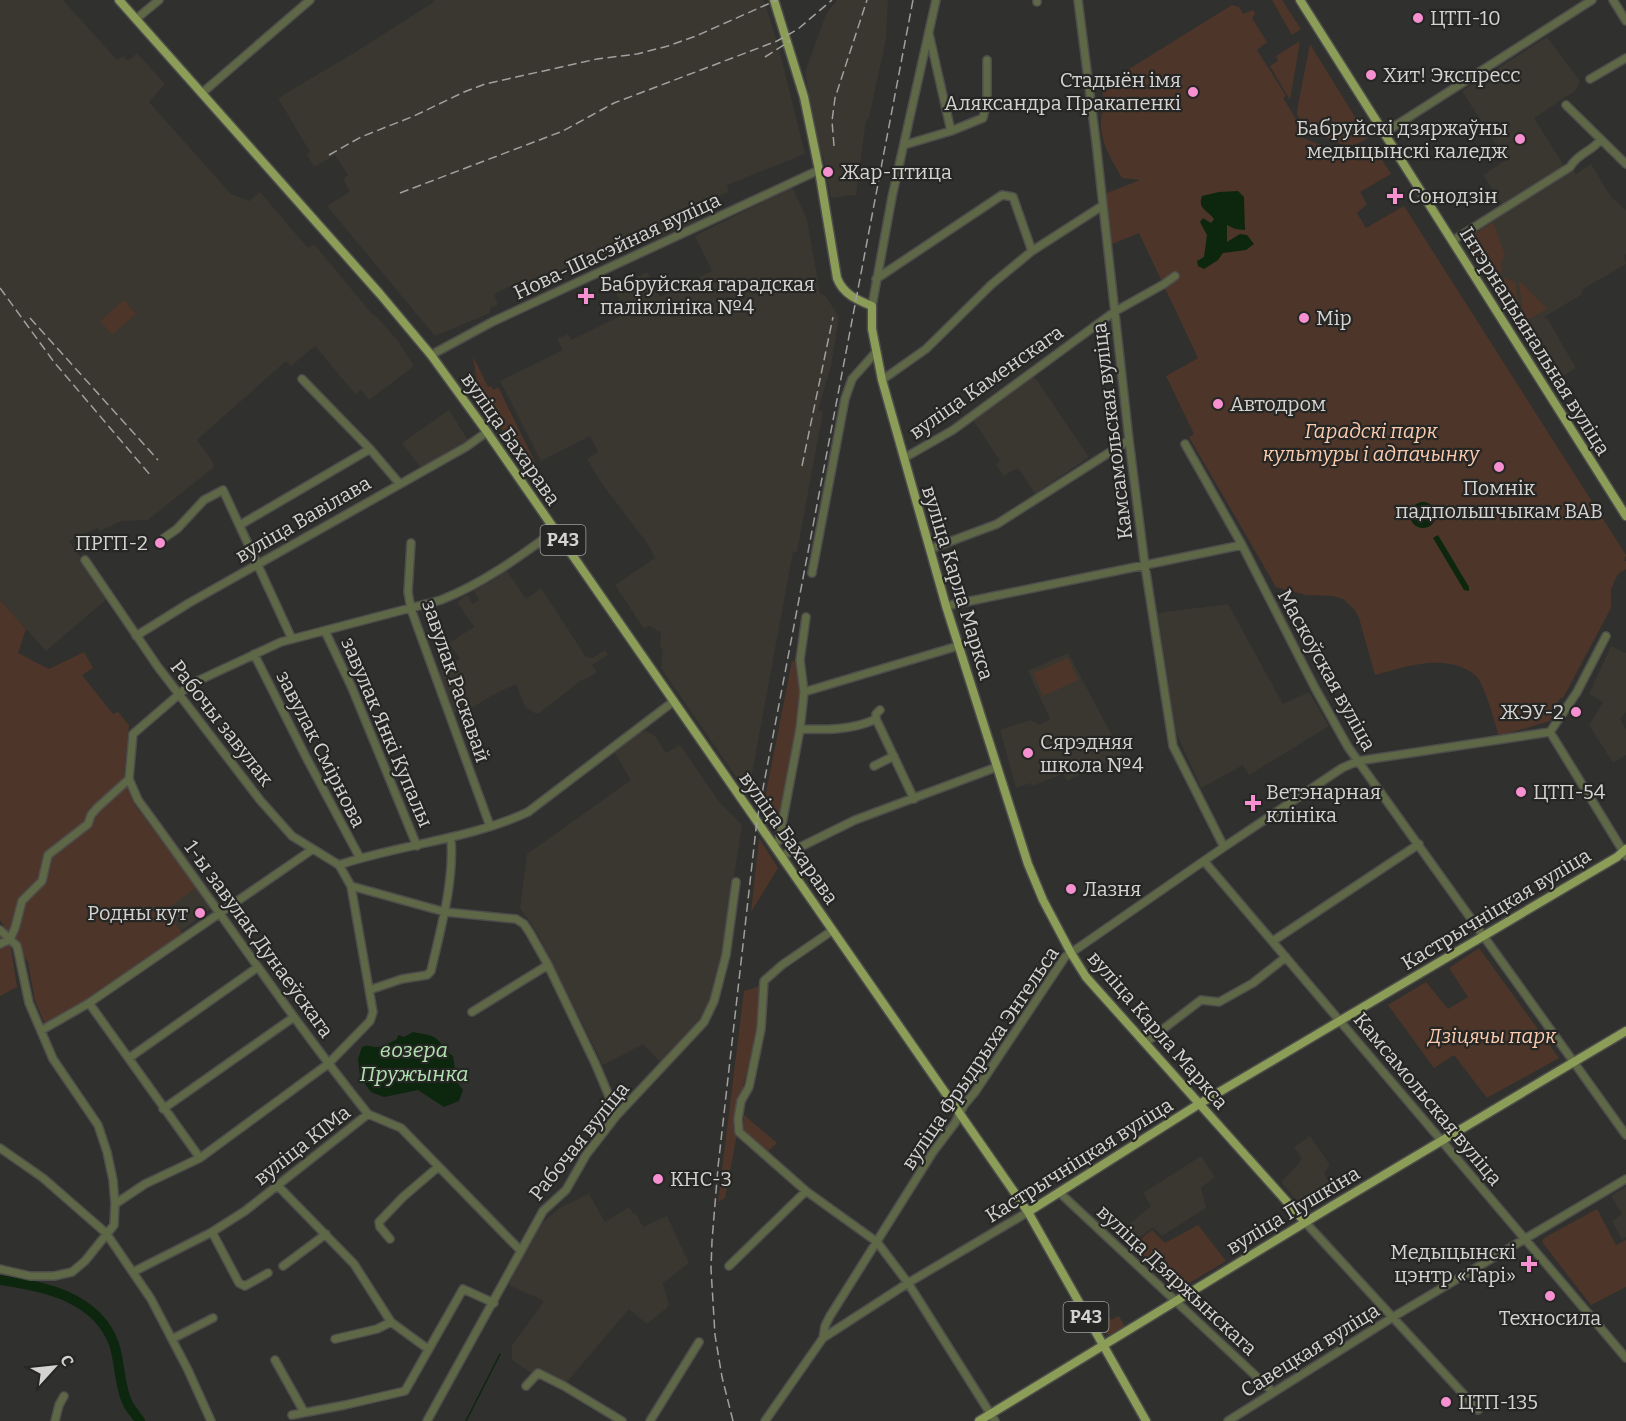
<svg xmlns="http://www.w3.org/2000/svg" width="1626" height="1421" font-family="Bitter,serif">
	<style>
		.built { fill: #39372f }
		.green { fill: #4d3629 }
		.water { fill: #0d260e }
		.lines { fill: none; stroke-linecap: round; stroke-linejoin: round }
		.stream { stroke: #0d260e; stroke-width: 1.5 }
		.river { stroke: #0d260e; stroke-width: 10 }
		.minor-casing { stroke: #4e4d4c; stroke-width: 10 }
		.major-casing { stroke: #4e4d4c; stroke-width: 11 }
		.minor { stroke: #5e6746; stroke-width: 7 }
		.major { stroke: #8b9d57; stroke-width: 8 }
		.rail { stroke: #a1a09f; stroke-width: 1.5; stroke-dasharray: 9 4.5; stroke-linecap: butt }
		.poi-dot { fill: #f690d0; stroke: #262624; stroke-width: 2 }
		.labels { text-anchor: middle; dominant-baseline: central; stroke-width: 4.5; stroke-linejoin: round; paint-order: stroke }
		.shield { fill: #262624; stroke: #a09f9e; stroke-width: 1.5 }
		.shield-label { font-size: 18px; font-weight: bold; fill: #d4d3d2 }
		.poi-label { font-size: 20px; fill: #d4d3d2; stroke: #262624; text-anchor: start }
		.street-label { font-size: 20px; fill: #d4d3d2; stroke: #262624 }
		.park-label { font-size: 20px; font-style: italic; fill: #fccbae; stroke: #262624 }
		.water-label { font-size: 21px; font-style: italic; fill: #b2e2b0; stroke: #262624 }
	</style>
	<rect width="100%" height="100%" fill="#30302e"/>
	<path class="built" d="M 0,0 L 63,0 L 117,60 L 123,56 L 128,61 L 137,53 L 165,84 L 149,102 L 231,194 L 249,201 L 260,192 L 308,248 L 314,244 L 373,315 L 377,317 L 398,341 L 414,366 L 369,400 L 361,390 L 355,394 L 315,346 L 291,366 L 286,361 L 197,440 L 213,462 L 214,467 L 148,520 L 122,521 L 100,531 L 97,528 L 69,541 L 108,598 L 46,651 L 0,600 Z
		M 434,0 L 764,0 L 778,45 L 805,154 L 727,185 L 729,192 L 691,207 L 696,221 L 651,241 L 649,237 L 526,287 L 512,289 L 510,286 L 494,294 L 498,305 L 490,308 L 490,313 L 435,336 L 327,206 L 350,191 L 343,179 L 348,175 L 335,155 L 314,167 L 307,154 L 310,152 L 278,98 L 357,51 L 434,2 Z
		M 837,0 L 888,0 L 886,39 L 869,118 L 866,120 L 856,195 L 831,198 L 823,155 L 820,153 L 805,72 L 826,14 Z
		M 1547,37 L 1580,81 L 1575,91 L 1534,118 L 1564,166 L 1503,205 L 1483,175 L 1506,160 L 1462,91 Z
		M 1591,164 L 1611,197 L 1626,210 L 1626,254 L 1624,255 L 1626,264 L 1583,289 L 1581,295 L 1544,317 L 1545,319 L 1547,318 L 1576,368 L 1555,381 L 1465,236 L 1573,170 L 1576,174 Z
		M 792,187 L 807,219 L 820,294 L 825,295 L 839,317 L 831,366 L 818,410 L 823,412 L 797,552 L 793,552 L 749,790 L 745,790 L 661,668 L 663,649 L 660,648 L 661,632 L 649,626 L 644,629 L 615,585 L 655,558 L 647,543 L 602,484 L 587,459 L 598,452 L 590,436 L 541,461 L 500,381 L 563,350 L 557,339 L 568,334 L 571,340 L 629,312 L 623,300 L 620,301 L 614,289 L 647,272 L 660,297 L 712,271 L 695,236 Z
		M 1034,376 L 1089,457 L 1035,494 L 1018,468 L 1003,476 L 996,464 L 1000,461 L 973,420 Z
		M 449,410 L 468,440 L 421,468 L 402,443 Z
		M 507,571 L 526,599 L 541,588 L 586,657 L 593,658 L 605,650 L 608,655 L 592,665 L 597,672 L 584,680 L 583,679 L 539,713 L 535,713 L 525,707 L 516,684 L 493,695 L 468,710 L 453,713 L 438,672 L 460,659 L 449,643 L 474,627 L 457,602 L 467,595 L 473,604 L 479,600 L 474,591 Z
		M 1228,604 L 1283,704 L 1309,692 L 1329,726 L 1249,775 L 1243,765 L 1201,788 L 1175,730 L 1158,613 Z
		M 1611,646 L 1626,653 L 1626,712 L 1620,719 L 1626,729 L 1626,755 L 1613,763 L 1589,725 L 1603,702 L 1589,694 Z
		M 1068,653 L 1122,754 L 1067,781 L 1063,774 L 1032,786 L 1031,783 L 1016,788 L 1000,730 L 1030,720 L 1039,725 L 1050,719 L 1028,671 Z
		M 644,730 L 655,736 L 666,753 L 680,745 L 720,803 L 742,825 L 721,959 L 709,1003 L 696,1025 L 662,1064 L 643,1044 L 603,1065 L 536,931 L 520,908 L 527,854 L 631,780 L 613,750 Z
		M 197,887 L 212,908 L 181,931 L 165,910 Z
		M 1310,1136 L 1330,1165 L 1324,1173 L 1334,1193 L 1306,1212 L 1281,1182 L 1298,1165 L 1301,1158 L 1294,1147 Z
		M 1201,1156 L 1215,1177 L 1201,1188 L 1206,1208 L 1162,1236 L 1153,1227 L 1129,1246 L 1118,1234 L 1151,1206 L 1143,1193 Z
		M 1626,1187 L 1626,1237 L 1622,1240 L 1612,1221 L 1622,1214 L 1611,1196 Z
		M 589,1194 L 605,1222 L 629,1207 L 634,1215 L 636,1214 L 643,1227 L 667,1216 L 689,1263 L 663,1283 L 669,1306 L 647,1324 L 629,1309 L 565,1384 L 541,1372 L 530,1372 L 512,1360 L 512,1345 L 543,1303 L 542,1300 L 509,1285 L 517,1266 L 543,1222 L 561,1207 Z"/>
	<path class="green" d="M 1272,0 L 1282,0 L 1301,29 L 1292,35 Z
		M 1232,5 L 1239,7 L 1243,14 L 1253,10 L 1255,14 L 1252,18 L 1267,42 L 1257,50 L 1286,96 L 1283,98 L 1304,132 L 1301,137 L 1346,155 L 1358,153 L 1372,144 L 1391,174 L 1360,192 L 1367,204 L 1357,213 L 1366,228 L 1404,206 L 1626,555 L 1624,561 L 1626,561 L 1626,569 L 1618,574 L 1611,589 L 1611,608 L 1563,698 L 1560,698 L 1550,721 L 1499,736 C 1495,723 1484,682 1475,675 C 1446,652 1406,667 1375,675 L 1359,618 L 1354,609 L 1343,599 L 1332,596 L 1306,595 L 1276,587 L 1189,437 L 1194,434 L 1166,376 L 1198,358 L 1139,233 L 1110,245 L 1105,200 L 1107,193 L 1140,180 L 1122,178 C 1113,162 1101,144 1101,125 C 1100,107 1109,108 1100,87 Z
		M 1300,41 L 1290,100 L 1270,66 L 1278,61 L 1276,56 Z
		M 1310,44 L 1368,138 C 1345,154 1334,140 1313,129 L 1309,132 L 1297,115 L 1298,105 Z
		M 1493,222 L 1505,255 L 1501,263 L 1502,272 L 1491,278 L 1466,240 Z
		M 1505,278 L 1516,283 L 1520,325 L 1495,284 Z
		M 1521,282 L 1547,309 L 1524,322 L 1519,283 Z
		M 124,300 L 136,314 L 112,335 L 100,321 Z
		M 473,356 L 488,387 L 491,386 L 493,390 L 498,387 L 537,466 L 529,468 L 479,396 Z
		M 0,600 L 26,629 L 18,653 L 49,669 L 84,652 L 93,668 L 82,675 L 113,714 L 118,712 L 129,725 L 124,775 L 134,804 L 197,887 L 166,910 L 183,934 L 86,1000 L 45,1024 L 35,1001 L 28,962 L 0,920 Z
		M 1068,658 L 1078,680 L 1043,696 L 1033,673 Z
		M 792,661 L 797,662 L 800,693 L 797,727 L 778,829 L 775,832 L 762,813 Z
		M 759,838 L 778,868 L 751,912 Z
		M 0,936 L 11,948 L 17,987 L 0,996 Z
		M 1479,948 L 1559,1058 L 1487,1098 L 1454,1055 L 1434,1068 L 1388,1005 L 1426,982 L 1448,1009 L 1468,997 L 1449,968 Z
		M 760,986 L 758,1029 L 740,1099 L 737,1134 L 725,1198 L 718,1202 L 744,991 Z
		M 744,1115 L 777,1143 L 768,1151 L 743,1130 Z
		M 1597,1209 L 1616,1245 L 1626,1240 L 1626,1287 L 1591,1305 L 1542,1242 L 1544,1238 Z
		M 1198,1225 L 1226,1261 L 1176,1291 L 1130,1248 L 1152,1230 L 1165,1243 Z
		M 1106,1310 L 1111,1320 L 1119,1316 L 1125,1327 L 1110,1335 L 1101,1331 L 1093,1316 Z"/>
	<path class="water" d="M 1238,191 L 1244,197 L 1245,230 L 1235,229 L 1227,225 L 1227,242 L 1240,234 L 1247,235 L 1254,244 L 1246,250 L 1223,253 L 1218,260 L 1204,269 L 1198,266 L 1197,261 L 1204,257 L 1207,235 L 1200,222 L 1203,218 L 1211,223 L 1214,219 C 1208,210 1197,209 1202,196 L 1219,192 Z
		M1410 515a13 13 0 1 1 26 0a13 13 0 1 1-26 0Z
		M 1438,535 L 1469,587 L 1469,591 L 1464,590 L 1433,538 Z
		M 413,1032 C 422,1034 433,1034 439,1041 C 445,1049 444,1050 453,1056 L 457,1082 L 463,1090 L 459,1101 L 444,1107 L 418,1090 L 384,1097 L 371,1092 L 360,1077 L 358,1059 L 362,1047 C 369,1044 370,1047 377,1047 C 383,1047 392,1042 397,1039 L 398,1035 L 404,1037 Z"/>
	<g class="lines">
		<path class="stream" d="M 466,1421 L 500,1354"/>
		<path class="river" d="M 0,1280 C 44,1286 97,1297 114,1344 C 120,1362 119,1384 127,1402 C 130,1409 136,1415 140,1421"/>
		<defs>
			<path id="minor" d="M 1037,0 L 1037,2
				M 1078,0 L 1096,142 L 1129,440 L 1145,566 L 1173,746 L 1224,847
				M 1613,0 L 1626,21
				M 136,19 L 159,0
				M 929,34 L 951,131
				M 1590,79 L 1626,58
				M 202,93 L 310,0
				M 1566,105 L 1626,164
				M 1384,133 L 1592,0
				M 904,145 L 951,131 L 983,118 L 987,100 L 987,60
				M 1452,241 L 1570,167 C 1579,152 1592,152 1601,139
				M 876,279 L 1002,195 L 1013,197 L 1032,251
				M 872,306 L 892,197 L 936,0
				M 431,355 L 492,322 L 819,170
				M 302,379 L 370,449 L 399,483
				M 882,380 L 926,349 L 992,284 L 1032,251 L 1102,206
				M 1185,444 L 1242,545 L 1315,688 L 1348,747 L 1626,1135
				M 904,458 L 953,430 L 1114,312 L 1164,284 L 1175,276
				M 240,525 L 370,449
				M 164,538 L 177,529 L 204,500 L 223,490 L 292,639
				M 411,543 L 408,592 L 411,609 L 490,826
				M 930,549 L 997,524 L 1129,440
				M 85,560 L 158,667 L 260,800 L 292,836 L 339,865 L 351,886 L 445,912 L 516,919 L 524,924 L 530,933 L 548,965 L 595,1063 L 617,1115
				M 812,573 L 845,399 L 852,379 L 876,352
				M 946,606 L 1242,545
				M 325,631 L 352,688 L 417,846
				M 136,636 L 189,603 L 466,447 L 487,432
				M 254,654 L 306,757 L 360,858
				M 804,692 L 958,646
				M 880,710 L 876,714 L 876,719 L 914,799
				M 800,729 C 826,730 853,730 876,719
				M 1550,732 L 1626,856
				M 874,766 L 894,756
				M 774,844 L 779,840 L 800,729 L 804,692 L 800,660 L 806,617
				M 782,856 L 855,820 L 997,767
				M 1204,861 L 1626,1358
				M 339,865 C 401,844 468,840 528,812 L 674,701
				M 0,930 L 17,946 L 29,1003 L 53,1059 L 98,1125 L 107,1152 L 113,1180 L 115,1204 L 114,1225 L 85,1261 L 72,1272 L 54,1276 L 30,1276 L 0,1269
				M 833,930 L 782,965 L 764,981 L 761,1029 L 749,1087 L 741,1101 L 738,1119 L 739,1132 L 806,1191 L 877,1242 L 908,1283 L 995,1421
				M 1273,941 L 1419,844
				M 0,944 L 10,939 L 15,928 L 22,901 L 42,881 L 48,855 L 88,824 L 91,815 L 97,808 L 129,779
				M 369,990 L 402,979 L 427,975 L 431,971 C 441,927 454,883 451,839
				M 89,1003 L 200,1158
				M 472,1012 L 548,965
				M 42,1030 L 89,1003 L 313,849
				M 1145,1043 L 1201,1000 L 1219,1002 L 1253,983 L 1286,957
				M 129,1058 L 258,967
				M 163,1109 L 294,1017
				M 368,1114 C 287,1013 215,904 138,800 L 129,779 L 133,734 L 191,684 L 281,642 L 441,600 C 484,583 519,557 556,530
				M 0,1148 L 43,1178 L 106,1233 L 151,1299 L 188,1370 L 211,1421
				M 278,1186 L 354,1264 L 391,1322
				M 1060,1193 L 1273,1392
				M 115,1204 L 145,1184 L 200,1158 L 328,1064 L 370,1021 L 373,1012 L 351,886
				M 1305,1222 L 1478,1410
				M 212,1232 L 239,1283 L 245,1286 L 268,1273
				M 390,1239 L 380,1227 L 379,1222 L 403,1197 L 438,1167
				M 283,1266 L 326,1234
				M 729,1266 L 806,1191
				M 133,1272 L 212,1232 L 245,1211 L 368,1114 L 401,1128 L 521,1251
				M 823,1338 L 825,1326 L 830,1316 L 933,1152 L 955,1123 L 964,1105 L 975,1092 L 1065,957 L 1224,847 L 1342,768 L 1358,761 L 1550,732 L 1577,692 L 1606,636
				M 172,1339 L 213,1318
				M 335,1339 L 377,1329 L 391,1322 L 428,1349
				M 275,1360 L 304,1412
				M 526,1386 L 538,1373 L 564,1386 L 622,1421
				M 292,1415 L 345,1405 L 405,1391 L 463,1289 L 494,1303
				M 55,1421 L 59,1405 L 64,1396
				M 427,1421 L 543,1211 L 566,1190 L 586,1155 L 617,1115 L 704,1022 L 714,1001 L 726,955 L 736,882
				M 650,1421 L 699,1342
				M 765,1421 L 823,1338 L 908,1283 L 1028,1212
				M 1228,1421 L 1393,1317 L 1626,1179"/>
			<path id="major" d="M 119,0 L 380,294 L 431,355 L 487,432 L 1028,1212 L 1146,1421
				M 774,0 L 804,97 L 819,170 L 837,278 C 843,294 857,300 872,306 L 872,329 L 882,380 L 946,606 L 1028,864 L 1043,900 L 1071,953 L 1086,977 L 1305,1222
				M 1300,0 L 1626,516
				M 1028,1212 L 1199,1104 L 1617,857 L 1626,849
				M 979,1421 L 1332,1206 L 1626,1031"/>
		</defs>
		<use href="#minor" class="minor-casing"/>
		<use href="#major" class="major-casing"/>
		<use href="#minor" class="minor"/>
		<use href="#major" class="major"/>
		<path class="rail" d="M 765,57 L 790,41
			M 834,146 L 832,121 L 835,98 L 867,0
			M 329,155 L 361,137 L 414,116 L 464,92 L 485,84 L 597,59 L 637,54 L 668,46 L 696,36 L 777,0
			M 400,193 L 563,131 L 614,103 L 777,41 L 798,29 L 832,0
			M 0,288 L 54,362 L 151,476
			M 30,318 L 158,460
			M 802,466 L 833,317
			M 733,1421 L 722,1377 L 715,1335 L 711,1269 L 712,1241 L 718,1167 L 757,820 L 913,0"/>
	</g>
	<g class="poi-dot">
		<circle cx="1418" cy="18" r="6"/>
		<circle cx="1371" cy="75" r="6"/>
		<circle cx="1193" cy="92" r="6"/>
		<circle cx="1520" cy="139" r="6"/>
		<circle cx="828" cy="172" r="6"/>
		<path d="M1392 187h6v6h6v6h-6v6h-6v-6h-6v-6h6z"/>
		<path d="M583 287h6v6h6v6h-6v6h-6v-6h-6v-6h6z"/>
		<circle cx="1304" cy="318" r="6"/>
		<circle cx="1218" cy="404" r="6"/>
		<circle cx="1499" cy="467" r="6"/>
		<circle cx="160" cy="543" r="6"/>
		<circle cx="1576" cy="712" r="6"/>
		<circle cx="1028" cy="753" r="6"/>
		<circle cx="1521" cy="792" r="6"/>
		<path d="M1250 794h6v6h6v6h-6v6h-6v-6h-6v-6h6z"/>
		<circle cx="1071" cy="889" r="6"/>
		<circle cx="200" cy="913" r="6"/>
		<circle cx="658" cy="1179" r="6"/>
		<path d="M1526 1255h6v6h6v6h-6v6h-6v-6h-6v-6h6z"/>
		<circle cx="1550" cy="1296" r="6"/>
		<circle cx="1446" cy="1402" r="6"/>
	</g>
	<g class="labels">
		<g class="shield">
			<rect x="540.5" y="525" width="45" height="30" rx="4.5"/>
			<rect x="1063.5" y="1302" width="45" height="30" rx="4.5"/>
		</g>
		<g class="shield-label">
			<text x="563" y="540">Р43</text>
			<text x="1086" y="1317">Р43</text>
		</g>
		<g class="poi-label">
			<text x="1430" y="18">ЦТП-10</text>
			<text x="1383" y="75">Хит! Экспресс</text>
			<text x="1181" y="80" text-anchor="end">Стадыён імя<tspan x="1181" dy="23">Аляксандра Пракапенкі</tspan></text>
			<text x="1508" y="128" text-anchor="end">Бабруйскі дзяржаўны<tspan x="1508" dy="23">медыцынскі каледж</tspan></text>
			<text x="840" y="172">Жар-птица</text>
			<text x="1408" y="196">Сонодзін</text>
			<text x="600" y="284">Бабруйская гарадская<tspan x="600" dy="23">паліклініка №4</tspan></text>
			<text x="1316" y="318">Мір</text>
			<text x="1230" y="404">Автодром</text>
			<text x="1499" y="488" text-anchor="middle">Помнік<tspan x="1499" dy="23">падпольшчыкам ВАВ</tspan></text>
			<text x="148" y="543" text-anchor="end">ПРГП-2</text>
			<text x="1564" y="712" text-anchor="end">ЖЭУ-2</text>
			<text x="1040" y="742">Сярэдняя<tspan x="1040" dy="23">школа №4</tspan></text>
			<text x="1266" y="792">Ветэнарная<tspan x="1266" dy="23">клініка</tspan></text>
			<text x="1533" y="792">ЦТП-54</text>
			<text x="1083" y="889">Лазня</text>
			<text x="188" y="913" text-anchor="end">Родны кут</text>
			<text x="670" y="1179">КНС-3</text>
			<text x="1516" y="1252" text-anchor="end">Медыцынскі<tspan x="1516" dy="23">цэнтр «Тарі»</tspan></text>
			<text x="1550" y="1318" text-anchor="middle">Техносила</text>
			<text x="1458" y="1402">ЦТП-135</text>
		</g>
		<g class="street-label">
			<text transform="translate(617 246) rotate(-25)">Нова-Шасэйная вуліца</text>
			<text transform="translate(1535 341) rotate(58)">Інтэрнацыянальная вуліца</text>
			<text transform="translate(986 382) rotate(-35)">вуліца Каменскага</text>
			<text transform="translate(1112 431) rotate(-97)">Камсамольская вуліца</text>
			<text transform="translate(511 439) rotate(55)">вуліца Бахарава</text>
			<text transform="translate(303 519) rotate(-30)">вуліца Вавілава</text>
			<text transform="translate(958 583) rotate(73)">вуліца Карла Маркса</text>
			<text transform="translate(1327 670) rotate(61)">Маскоўская вуліца</text>
			<text transform="translate(456 681) rotate(71)">завулак Раскавай</text>
			<text transform="translate(222 723) rotate(52)">Рабочы завулак</text>
			<text transform="translate(387 732) rotate(67)">завулак Янкі Купалы</text>
			<text transform="translate(321 749) rotate(63)">завулак Смірнова</text>
			<text transform="translate(789 838) rotate(55)">вуліца Бахарава</text>
			<text transform="translate(1496 909) rotate(-31)">Кастрычніцкая вуліца</text>
			<text transform="translate(259 939) rotate(54)">1-ы завулак Дунаеўскага</text>
			<text transform="translate(1158 1030) rotate(49)">вуліца Карла Маркса</text>
			<text transform="translate(980 1058) rotate(-56)">вуліца Фрыдрыха Энгельса</text>
			<text transform="translate(1428 1099) rotate(50)">Камсамольская вуліца</text>
			<text transform="translate(579 1141) rotate(-51)">Рабочая вуліца</text>
			<text transform="translate(302 1145) rotate(-38)">вуліца КІМа</text>
			<text transform="translate(1079 1160) rotate(-32)">Кастрычніцкая вуліца</text>
			<text transform="translate(1293 1210) rotate(-31)">вуліца Пушкіна</text>
			<text transform="translate(1177 1280) rotate(43)">вуліца Дзяржынскага</text>
			<text transform="translate(1310 1350) rotate(-32)">Савецкая вуліца</text>
		</g>
		<g class="park-label">
			<text x="1371" y="431">Гарадскі парк<tspan x="1371" dy="23">культуры і адпачынку</tspan></text>
			<text x="1492" y="1036">Дзіцячы парк</text>
		</g>
		<g class="water-label">
			<text x="414" y="1050">возера<tspan x="414" dy="24">Пружынка</tspan></text>
		</g>
	</g>
	<g transform="translate(54 1367) rotate(63)" stroke="#262624" stroke-width="4.5" paint-order="stroke">
	<path d="M0-4.5L10 22L0 15L-10 22Z" fill="#d4d3d2"/>
	<text y="-9" font-size="16" font-weight="bold" text-anchor="middle" fill="#d4d3d2">С</text>
	</g>
</svg>
